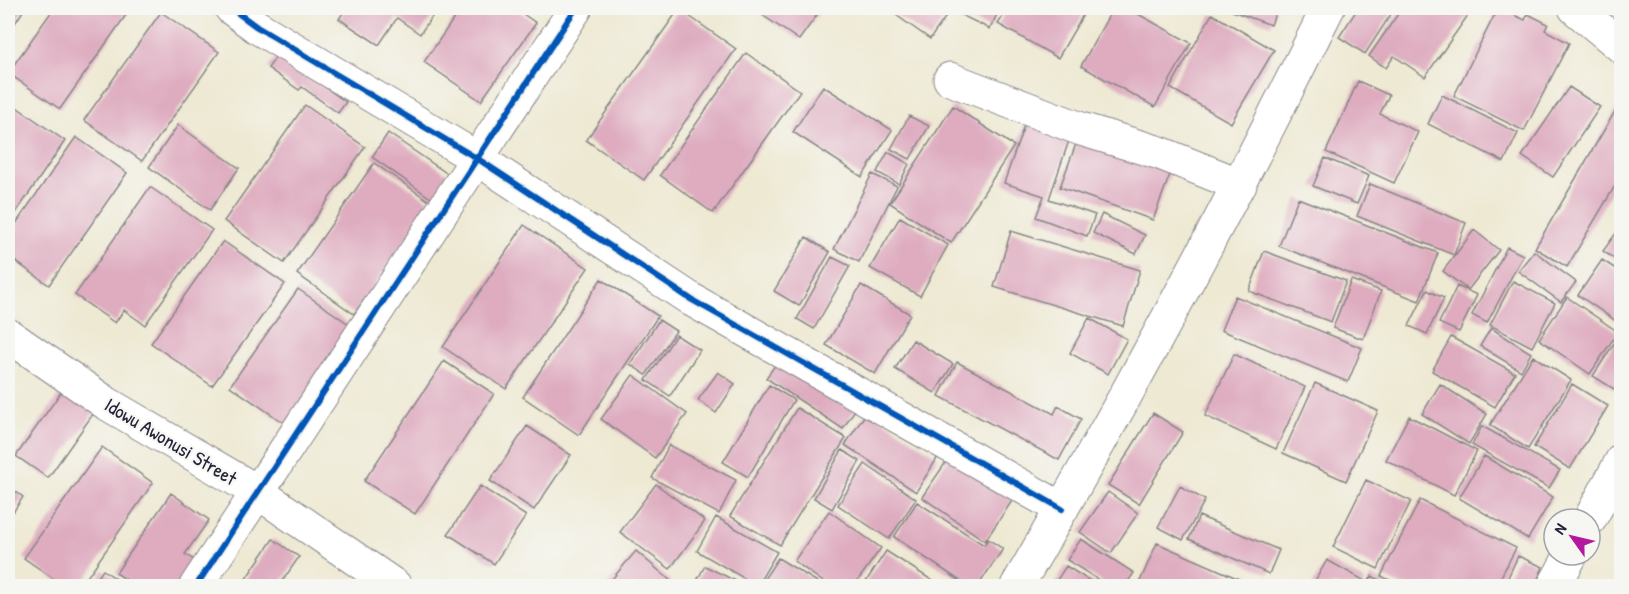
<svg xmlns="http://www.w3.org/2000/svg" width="1629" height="594" font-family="'Patrick Hand',sans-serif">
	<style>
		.building { fill: #deabbf }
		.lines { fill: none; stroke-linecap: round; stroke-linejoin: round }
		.minor-casing { stroke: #888687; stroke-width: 35 }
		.minor { stroke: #fff; stroke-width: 33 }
		.cycleway-casing { stroke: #f6f6f2; stroke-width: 10 }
		.cycleway { stroke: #0057b8; stroke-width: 6 }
		.labels { text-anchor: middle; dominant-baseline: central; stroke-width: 4.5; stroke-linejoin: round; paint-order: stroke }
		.street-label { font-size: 20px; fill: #22223b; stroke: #f6f6f2 }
	</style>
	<rect width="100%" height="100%" fill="#f6f6f2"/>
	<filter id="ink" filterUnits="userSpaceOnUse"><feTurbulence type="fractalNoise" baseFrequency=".0167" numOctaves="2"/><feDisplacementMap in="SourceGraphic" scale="12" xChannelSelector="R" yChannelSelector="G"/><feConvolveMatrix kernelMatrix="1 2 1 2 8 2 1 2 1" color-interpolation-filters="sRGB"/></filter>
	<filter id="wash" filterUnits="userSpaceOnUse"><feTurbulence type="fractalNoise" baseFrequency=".008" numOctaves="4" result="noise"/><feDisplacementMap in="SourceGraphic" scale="24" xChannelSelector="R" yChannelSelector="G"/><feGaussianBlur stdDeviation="1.35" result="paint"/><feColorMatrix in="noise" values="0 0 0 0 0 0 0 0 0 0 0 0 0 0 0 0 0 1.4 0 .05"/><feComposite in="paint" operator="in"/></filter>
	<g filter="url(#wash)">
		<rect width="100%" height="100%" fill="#eee9d3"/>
		<g id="blocks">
			<path class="building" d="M 8,8 L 25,8 L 8,34 Z
				M 54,8 L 131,8 L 60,109 L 8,73 Z
				M 346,8 L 438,8 L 420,34 L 397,18 L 379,45 L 339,19 Z
				M 461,8 L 514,8 L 536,23 L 481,101 L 424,62 Z
				M 752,8 L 822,8 L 799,40 Z
				M 886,8 L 952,8 L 930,39 Z
				M 957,8 L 1000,8 L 990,29 L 955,12 Z
				M 1008,8 L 1087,8 L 1058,58 L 998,24 Z
				M 1113,8 L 1127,8 L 1191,43 L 1155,107 L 1081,66 Z
				M 1224,8 L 1277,8 L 1271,25 Z
				M 1358,8 L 1395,8 L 1365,54 L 1339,37 Z
				M 1402,8 L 1473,8 L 1425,77 L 1394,56 L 1386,68 L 1369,56 Z
				M 1498,8 L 1525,20 L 1528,14 L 1548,24 L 1545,30 L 1569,43 L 1524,131 L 1454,96 Z
				M 679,9 L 736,49 L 644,180 L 586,140 Z
				M 161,12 L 219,52 L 142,161 L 84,120 Z
				M 1212,14 L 1274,50 L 1231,123 L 1170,88 Z
				M 746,53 L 800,91 L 713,213 L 660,175 Z
				M 278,54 L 346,102 L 338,113 L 302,87 L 299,90 L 268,68 Z
				M 1358,81 L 1389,95 L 1380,114 L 1418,132 L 1394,183 L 1326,152 Z
				M 823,86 L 892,130 L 862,177 L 793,132 Z
				M 1569,87 L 1600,107 L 1553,177 L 1522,156 Z
				M 1442,95 L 1518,133 L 1504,162 L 1428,124 Z
				M 8,101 L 65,141 L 8,224 Z
				M 305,105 L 365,147 L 284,263 L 224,221 Z
				M 953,106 L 1014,146 L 951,243 L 890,203 Z
				M 1617,108 L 1622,110 L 1622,174 L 1567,267 L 1535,248 Z
				M 1028,114 L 1073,129 L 1049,199 L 1095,215 L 1087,236 L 1036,217 L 1044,196 L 1004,183 Z
				M 909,116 L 929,126 L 910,159 L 891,149 Z
				M 178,125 L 239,168 L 210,210 L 149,167 Z
				M 388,133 L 452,177 L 435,201 L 372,157 Z
				M 1079,136 L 1172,169 L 1153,220 L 1060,187 Z
				M 76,137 L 127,173 L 49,285 L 8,256 L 8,235 Z
				M 888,152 L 909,164 L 899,184 L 877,172 Z
				M 1325,158 L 1369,176 L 1357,204 L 1313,186 Z
				M 374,163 L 432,203 L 354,314 L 297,274 Z
				M 872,174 L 897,186 L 859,262 L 834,249 Z
				M 1370,184 L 1466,223 L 1454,255 L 1357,216 Z
				M 150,187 L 212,230 L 145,325 L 124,310 L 115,323 L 75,295 Z
				M 1298,198 L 1438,253 L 1419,301 L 1279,246 Z
				M 1102,214 L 1145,235 L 1136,254 L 1093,233 Z
				M 900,217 L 948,245 L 920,296 L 870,268 Z
				M 524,225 L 588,268 L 506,389 L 443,347 Z
				M 1622,225 L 1622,264 L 1603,251 Z
				M 1474,230 L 1499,250 L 1468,290 L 1443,271 Z
				M 1011,231 L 1140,270 L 1123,326 L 994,287 Z
				M 806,237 L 830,252 L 799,306 L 774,291 Z
				M 223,241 L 285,284 L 212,386 L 151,343 Z
				M 1507,247 L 1523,255 L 1487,323 L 1472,315 Z
				M 1264,251 L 1346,281 L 1331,322 L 1249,291 Z
				M 1534,251 L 1576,282 L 1561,302 L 1518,271 Z
				M 832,257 L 850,266 L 814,329 L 797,319 Z
				M 1602,260 L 1622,273 L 1622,325 L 1578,295 Z
				M 601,279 L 658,316 L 579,435 L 523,397 Z
				M 1351,280 L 1381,291 L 1363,339 L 1333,328 Z
				M 1513,281 L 1555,303 L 1532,347 L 1490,325 Z
				M 861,285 L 910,314 L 875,374 L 826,345 Z
				M 1457,286 L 1477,295 L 1459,332 L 1439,323 Z
				M 298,289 L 359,331 L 291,428 L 230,386 Z
				M 1427,290 L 1444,298 L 1427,334 L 1409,326 Z
				M 1235,296 L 1362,348 L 1348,382 L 1221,330 Z
				M 1567,297 L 1618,332 L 1590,374 L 1539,339 Z
				M 1089,318 L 1127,339 L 1108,374 L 1070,353 Z
				M 659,320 L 676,331 L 646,375 L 630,364 Z
				M 1491,328 L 1531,353 L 1521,371 L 1480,346 Z
				M 1620,334 L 1622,335 L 1622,394 L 1593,376 Z
				M 676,335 L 700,350 L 670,396 L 646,380 Z
				M 1451,337 L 1515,373 L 1495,407 L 1432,371 Z
				M 913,340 L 953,364 L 935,393 L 895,369 Z
				M 784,353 L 859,403 L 843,429 L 766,378 Z
				M 1234,354 L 1305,387 L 1276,449 L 1205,416 Z
				M 1533,356 L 1571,380 L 1528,449 L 1490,425 Z
				M 444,361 L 494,394 L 415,514 L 364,481 Z
				M 957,362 L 1054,414 L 1058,406 L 1081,419 L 1059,460 L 939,396 Z
				M 718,372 L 735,384 L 716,413 L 698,400 Z
				M 633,375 L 687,414 L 655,458 L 601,419 Z
				M 1315,383 L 1378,411 L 1346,481 L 1283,453 Z
				M 1440,384 L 1487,414 L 1469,444 L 1422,414 Z
				M 1572,384 L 1608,406 L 1570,469 L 1534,447 Z
				M 66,385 L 98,407 L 48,478 L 16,456 Z
				M 769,385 L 794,400 L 748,477 L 723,462 Z
				M 797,408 L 846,438 L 780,545 L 730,516 Z
				M 868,410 L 938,457 L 916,492 L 845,445 Z
				M 1153,413 L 1183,432 L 1139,504 L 1108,485 Z
				M 1409,416 L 1477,451 L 1454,495 L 1386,460 Z
				M 527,426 L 571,455 L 534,510 L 490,481 Z
				M 1482,426 L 1560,470 L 1549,488 L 1472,445 Z
				M 669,445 L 736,480 L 719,514 L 652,478 Z
				M 102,447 L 153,483 L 81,586 L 64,586 L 24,558 Z
				M 955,449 L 1018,492 L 985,541 L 922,497 Z
				M 842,450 L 860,461 L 832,509 L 814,498 Z
				M 1484,456 L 1553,497 L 1528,539 L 1459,498 Z
				M 865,464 L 916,499 L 889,539 L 838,505 Z
				M 1366,480 L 1411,501 L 1378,569 L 1333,547 Z
				M 656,484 L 705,521 L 670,569 L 620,532 Z
				M 8,486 L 23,497 L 8,520 Z
				M 480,486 L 526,516 L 494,564 L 448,534 Z
				M 1180,486 L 1205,500 L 1183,540 L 1158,527 Z
				M 1108,492 L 1138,513 L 1111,553 L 1080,532 Z
				M 171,493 L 209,520 L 185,554 L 200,564 L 185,586 L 136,586 L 116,573 Z
				M 1420,500 L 1516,548 L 1496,586 L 1402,586 L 1381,576 Z
				M 917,502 L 984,545 L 988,539 L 1003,549 L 978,586 L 959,586 L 962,582 L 894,537 Z
				M 829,511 L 881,548 L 854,586 L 829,586 L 794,561 Z
				M 1199,516 L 1279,550 L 1269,574 L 1189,539 Z
				M 716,517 L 777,552 L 757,586 L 697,551 Z
				M 273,539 L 299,557 L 279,586 L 241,586 Z
				M 1081,539 L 1134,573 L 1125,586 L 1108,586 L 1067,560 Z
				M 1157,543 L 1255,586 L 1138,586 Z
				M 636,551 L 671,581 L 666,586 L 606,586 Z
				M 886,551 L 941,586 L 863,586 Z
				M 1518,556 L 1543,567 L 1535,586 L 1504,586 Z
				M 778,558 L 824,586 L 760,585 Z
				M 1327,560 L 1365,581 L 1362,586 L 1312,586 Z
				M 705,566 L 746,586 L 694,586 Z
				M 1066,566 L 1098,586 L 1053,586 Z
				M 103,570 L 115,578 L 109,586 L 92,586 Z
				M 1372,576 L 1390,586 L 1366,586 Z"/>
		</g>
	</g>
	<g filter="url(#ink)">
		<use href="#blocks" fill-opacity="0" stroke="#888687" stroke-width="1.5"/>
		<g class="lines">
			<defs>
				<path id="minor" d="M 231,8 L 257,27 L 478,159 L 692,300 L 1062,509
					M 1575,8 L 1622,47
					M 950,79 L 1081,129 L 1160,153 L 1240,185
					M 8,335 L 106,403 L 256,491 L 395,586
					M 1590,519 L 1622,460
					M 196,586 L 576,8
					M 1017,586 C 1128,397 1231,204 1328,8
					M 1554,586 L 1571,555"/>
			</defs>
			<use href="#minor" class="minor-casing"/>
			<use href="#minor" class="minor"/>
			<defs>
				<path id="cycleway" d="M 231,8 L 257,27 L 478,159 L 692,300 L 1062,509
					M 196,586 L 576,8"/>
			</defs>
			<use href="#cycleway" class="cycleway-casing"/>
			<use href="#cycleway" class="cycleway"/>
		</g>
	</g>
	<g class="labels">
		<g class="street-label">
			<text transform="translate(171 441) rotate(31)">Idowu Awonusi Street</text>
		</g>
	</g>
	<rect width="1629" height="594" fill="none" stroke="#f6f6f2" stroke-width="30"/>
	<g transform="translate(1572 537) rotate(304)"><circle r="28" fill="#f6f6f2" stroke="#a1a1a9" stroke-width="1.5"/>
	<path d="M0-4.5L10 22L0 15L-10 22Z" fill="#b5179e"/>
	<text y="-9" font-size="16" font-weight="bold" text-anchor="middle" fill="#22223b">N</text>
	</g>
</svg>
